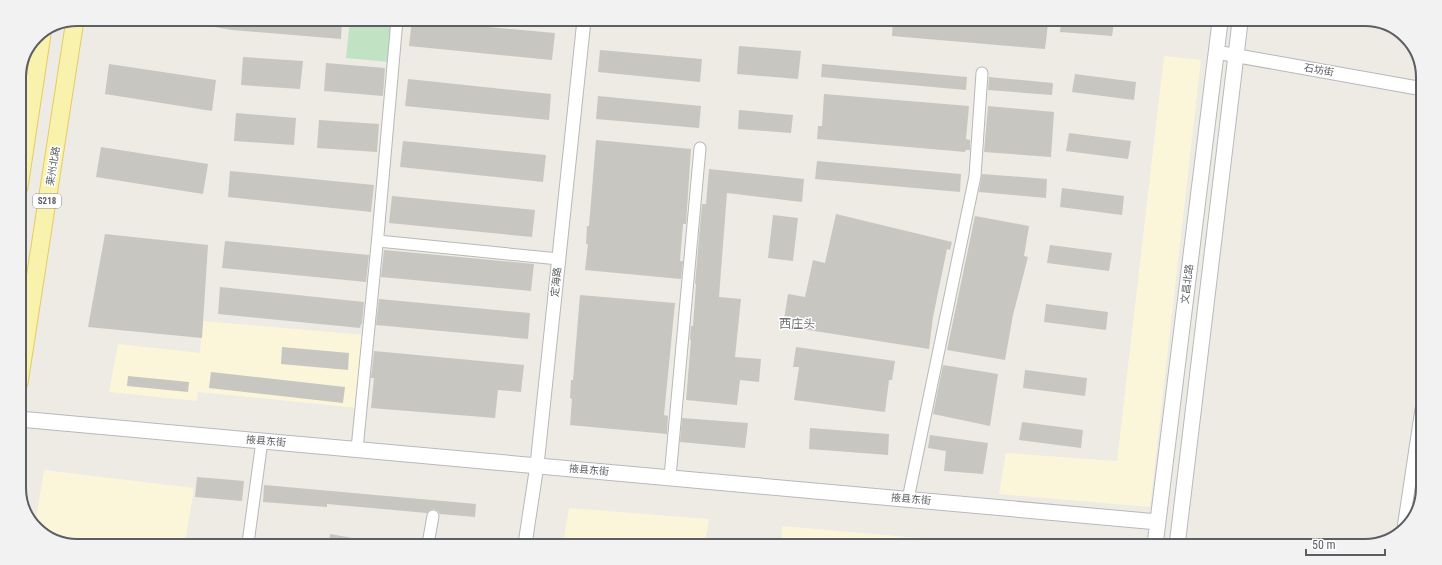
<svg xmlns="http://www.w3.org/2000/svg" width="1442" height="565" font-family="'Roboto Condensed','Noto Sans SC',sans-serif">
	<style>
		.commercial { fill: #fbf6da }
		.green { fill: #c2e2c4 }
		.building { fill: #c8c6c0 }
		.lines { fill: none; stroke-linecap: round; stroke-linejoin: round }
		.minor-casing { stroke: #b6b8bc; stroke-width: 13 }
		.tertiary-casing { stroke: #b6b8bc; stroke-width: 15 }
		.secondary-casing { stroke: #b7b9be; stroke-width: 17 }
		.primary-casing { stroke: #e5cc64; stroke-width: 19 }
		.minor { stroke: #fff; stroke-width: 11 }
		.tertiary { stroke: #fff; stroke-width: 13 }
		.secondary { stroke: #fff; stroke-width: 15 }
		.primary { stroke: #f8f2ad; stroke-width: 17 }
		.labels { text-anchor: middle; dominant-baseline: central; stroke-width: 3; stroke-linejoin: round; paint-order: stroke }
		.shield { fill: #fff; stroke: #8c8e91; stroke-width: 1 }
		.shield-label { font-size: 9px; font-weight: bold; fill: #5b5e62 }
		.street-label { font-size: 10px; fill: #5b5e62; stroke: #fff }
		.quarter-label { font-size: 12px; fill: #6c7074; stroke: #fff }
		.rim { fill: none; stroke: #5b5e62; stroke-width: 2 }
	</style>
	<rect width="100%" height="100%" fill="#edebe3"/>
	<path class="commercial" d="M 1164,56 L 1201,60 L 1150,507 L 999,494 L 1006,453 L 1117,461 Z
		M 203,321 L 365,335 L 358,408 L 198,392 L 197,401 L 109,392 L 118,344 L 200,353 Z
		M 44,470 L 194,488 L 185,543 L 58,543 L 35,526 Z
		M 569,508 L 709,519 L 705,544 L 563,544 Z
		M 782,526 L 999,545 L 781,545 Z"/>
	<path class="green" d="M 350,20 L 393,20 L 389,62 L 346,58 Z"/>
	<path class="building" d="M 197,19 L 233,19 L 342,20 L 341,39 L 232,30 L 197,24 Z
		M 412,20 L 555,33 L 552,60 L 409,46 Z
		M 893,21 L 1010,21 L 1048,24 L 1045,49 L 892,36 Z
		M 1061,21 L 1114,22 L 1112,36 L 1060,32 Z
		M 739,46 L 801,51 L 798,79 L 737,74 Z
		M 600,50 L 702,59 L 700,82 L 598,72 Z
		M 243,57 L 303,61 L 300,89 L 241,85 Z
		M 326,63 L 385,68 L 383,96 L 324,91 Z
		M 109,64 L 216,80 L 212,111 L 105,94 Z
		M 822,64 L 967,77 L 966,90 L 821,77 Z
		M 1075,74 L 1136,82 L 1134,100 L 1072,92 Z
		M 989,77 L 1053,83 L 1052,95 L 988,90 Z
		M 408,79 L 551,94 L 549,120 L 405,106 Z
		M 824,94 L 969,106 L 966,139 L 970,140 L 970,150 L 966,150 L 965,152 L 817,139 L 818,126 L 822,126 Z
		M 598,96 L 701,106 L 699,128 L 596,119 Z
		M 988,106 L 1054,112 L 1051,157 L 984,152 Z
		M 739,110 L 793,115 L 791,133 L 738,129 Z
		M 236,113 L 296,118 L 294,145 L 234,141 Z
		M 319,120 L 379,124 L 377,152 L 317,148 Z
		M 1069,133 L 1131,141 L 1128,159 L 1066,151 Z
		M 596,140 L 691,149 L 686,224 L 683,224 L 680,261 L 683,261 L 681,279 L 585,270 L 588,244 L 586,244 L 587,226 L 589,226 Z
		M 403,141 L 546,155 L 543,182 L 400,167 Z
		M 101,147 L 208,164 L 203,194 L 96,177 Z
		M 817,161 L 961,174 L 960,192 L 815,179 Z
		M 709,169 L 804,179 L 802,202 L 727,193 L 719,297 L 741,299 L 735,357 L 761,359 L 759,382 L 740,380 L 737,405 L 686,400 L 691,340 L 690,340 L 691,326 L 693,326 L 696,284 L 695,284 L 702,204 L 706,204 Z
		M 230,171 L 374,185 L 371,212 L 228,197 Z
		M 982,174 L 1047,179 L 1046,198 L 979,192 Z
		M 1062,188 L 1124,196 L 1122,215 L 1060,207 Z
		M 392,196 L 535,210 L 532,237 L 389,223 Z
		M 836,214 L 952,242 L 950,250 L 947,249 L 933,317 L 929,349 L 783,326 L 788,294 L 805,297 L 813,260 L 825,263 Z
		M 773,215 L 798,218 L 793,261 L 768,258 Z
		M 975,216 L 1029,226 L 1024,256 L 1028,257 L 1013,315 L 1005,360 L 947,350 Z
		M 105,234 L 208,245 L 202,338 L 88,327 Z
		M 225,241 L 369,255 L 366,282 L 222,268 Z
		M 1050,245 L 1112,253 L 1109,271 L 1047,263 Z
		M 384,250 L 534,264 L 531,291 L 381,277 Z
		M 220,287 L 364,302 L 362,324 L 361,324 L 360,328 L 218,314 Z
		M 580,295 L 675,303 L 664,415 L 668,416 L 667,434 L 570,425 L 572,399 L 570,398 L 571,380 L 573,380 Z
		M 379,299 L 530,313 L 528,339 L 376,325 Z
		M 1046,304 L 1108,312 L 1106,330 L 1044,322 Z
		M 282,347 L 349,353 L 348,370 L 281,364 Z
		M 796,347 L 895,361 L 892,380 L 889,380 L 885,412 L 794,400 L 799,367 L 793,367 Z
		M 374,351 L 524,365 L 521,392 L 498,390 L 495,418 L 371,408 L 374,378 L 371,378 Z
		M 943,365 L 998,374 L 990,426 L 933,414 Z
		M 1025,370 L 1087,378 L 1085,396 L 1023,388 Z
		M 211,372 L 345,387 L 343,403 L 209,388 Z
		M 128,376 L 189,382 L 188,392 L 127,386 Z
		M 682,418 L 748,423 L 745,448 L 680,442 Z
		M 1022,422 L 1083,430 L 1081,448 L 1019,440 Z
		M 810,428 L 889,434 L 888,455 L 809,449 Z
		M 930,435 L 988,443 L 983,474 L 944,471 L 946,451 L 928,448 Z
		M 197,477 L 244,481 L 242,501 L 195,497 Z
		M 264,485 L 476,504 L 475,517 L 440,514 L 438,511 L 434,509 L 430,510 L 427,513 L 327,504 L 327,507 L 263,502 Z
		M 330,534 L 358,539 L 358,544 L 329,543 Z"/>
	<g class="lines">
		<defs>
			<path id="minor" d="M 378,241 L 559,259
				M 357,449 L 378,235 L 397,20
				M 670,477 L 700,148
				M 908,499 L 975,176 L 982,73
				M 1403,528 L 1421,409
				M 248,543 L 262,441
				M 428,544 L 433,516"/>
			<path id="tertiary" d="M 1216,52 L 1423,89
				M 525,544 L 537,465 L 584,20"/>
			<path id="secondary" d="M 19,419 L 1158,522
				M 1155,545 L 1220,22
				M 1177,546 L 1240,22"/>
			<path id="primary" d="M 19,187 L 42,34
				M 19,383 L 75,20"/>
		</defs>
		<use href="#minor" class="minor-casing"/>
		<use href="#tertiary" class="tertiary-casing"/>
		<use href="#secondary" class="secondary-casing"/>
		<use href="#primary" class="primary-casing"/>
		<use href="#minor" class="minor"/>
		<use href="#tertiary" class="tertiary"/>
		<use href="#secondary" class="secondary"/>
		<use href="#primary" class="primary"/>
	</g>
	<g class="labels">
		<rect class="shield" x="33" y="194" width="28" height="14" rx="3"/>
		<g class="shield-label">
			<text x="47" y="201">S218</text>
		</g>
		<g class="street-label">
			<text transform="translate(1319 70) rotate(10)">石坊街</text>
			<text transform="translate(53 166) rotate(-81)">莱州北路</text>
			<text transform="translate(556 282) rotate(-84)">定海路</text>
			<text transform="translate(1187 284) rotate(-83)">文昌北路</text>
			<text transform="translate(266 441) rotate(5)">掖县东街</text>
			<text transform="translate(589 470) rotate(5)">掖县东街</text>
			<text transform="translate(911 499) rotate(5)">掖县东街</text>
		</g>
		<g class="quarter-label">
			<text x="797" y="324">西庄头</text>
		</g>
	</g>
	<path d="M0 0H1442V565H0ZM77 26H1365A51 51 0 0 1 1416 77V488A51 51 0 0 1 1365 539H77A51 51 0 0 1 26 488V77A51 51 0 0 1 77 26Z" fill="#f2f2f2" fill-rule="evenodd"/>
	<path class="rim" d="M77 26H1365A51 51 0 0 1 1416 77V488A51 51 0 0 1 1365 539H77A51 51 0 0 1 26 488V77A51 51 0 0 1 77 26Z"/>
	<path d="M1306 549v6h79v-6" fill="none" stroke="#5b5e62" stroke-width="2"/>
	<text x="1312" y="549" font-size="12" fill="#5b5e62" stroke="#ffffff" stroke-width="3" paint-order="stroke">50 m</text>
</svg>
